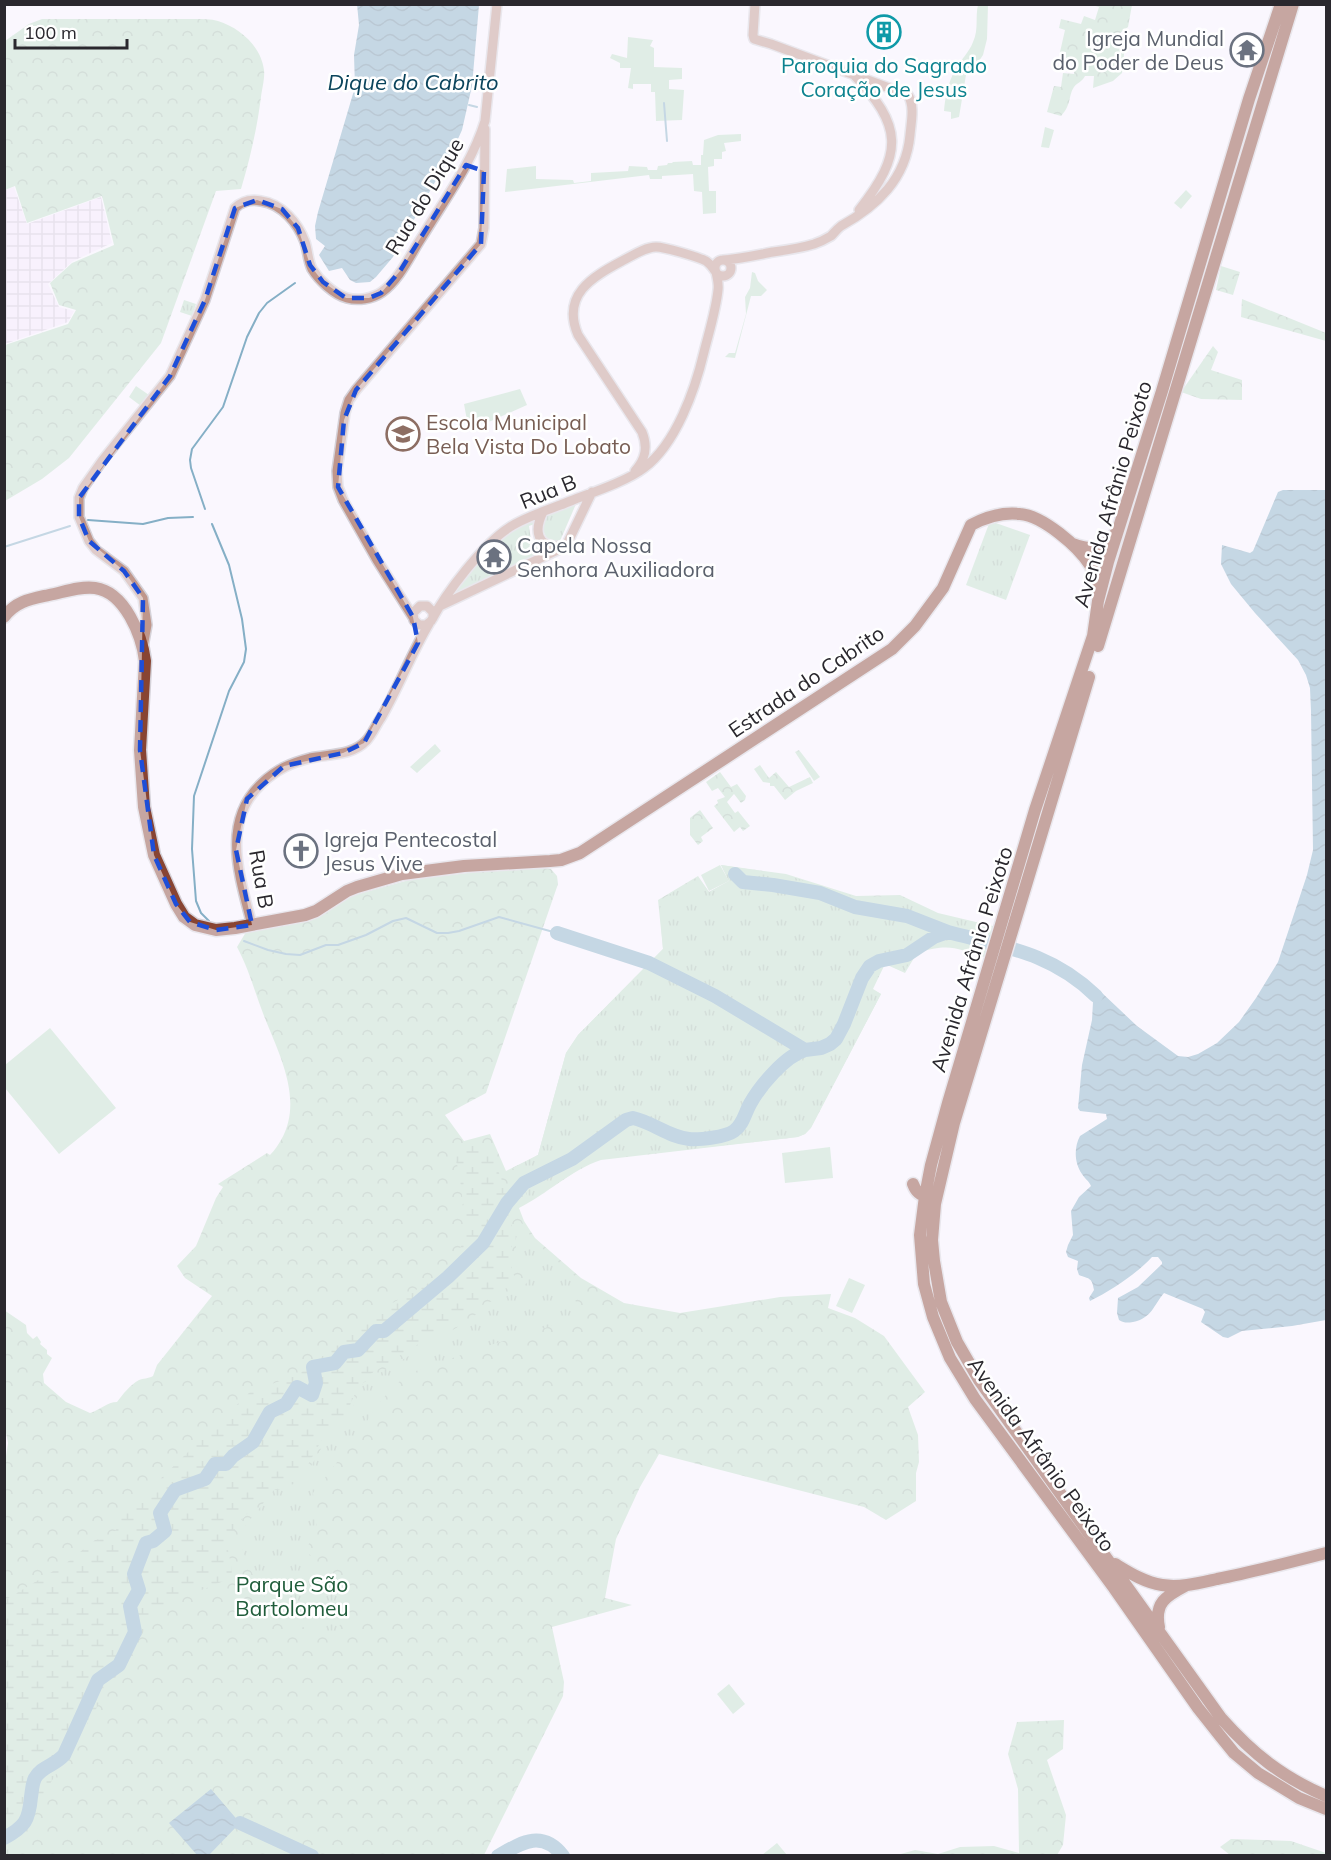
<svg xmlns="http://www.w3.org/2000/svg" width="1331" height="1860" font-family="Mulish,sans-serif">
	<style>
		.industrial { fill: url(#industrial-grid) }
		.grass { fill: #c2e0cb }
		.forest { fill: url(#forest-crowns) }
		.wetland { fill: url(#wetland-marsh) }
		.park { fill: url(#park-tufts) }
		.water { fill: url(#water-waves) }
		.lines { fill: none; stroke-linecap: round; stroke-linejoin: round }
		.stream { stroke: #85afc6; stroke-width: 2 }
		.river { stroke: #85afc6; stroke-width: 14 }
		.minor-casing { stroke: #d5d2d9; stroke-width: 12 }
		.major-casing { stroke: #d5d2d9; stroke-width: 15 }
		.minor { stroke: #bf968b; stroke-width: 9 }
		.major { stroke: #884432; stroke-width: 12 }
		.marked { fill: none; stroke: #1d4ed8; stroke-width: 4.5; stroke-dasharray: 12 8; stroke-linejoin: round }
		.labels { text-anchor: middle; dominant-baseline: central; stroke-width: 5; stroke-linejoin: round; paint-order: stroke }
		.worship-label { font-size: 21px; fill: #5b616d; stroke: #fff; text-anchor: start }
		.culture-label { font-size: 21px; fill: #0d838f; stroke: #fff }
		.street-label { font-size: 21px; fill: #2a282e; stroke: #fff }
		.education-label { font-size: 21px; fill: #785e54; stroke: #fff; text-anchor: start }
		.park-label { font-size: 21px; fill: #1f5c3a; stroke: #fff }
		.water-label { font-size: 22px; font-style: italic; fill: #0b445c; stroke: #fff }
	</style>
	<defs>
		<pattern id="industrial-grid" width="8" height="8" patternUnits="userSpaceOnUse" patternTransform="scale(1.5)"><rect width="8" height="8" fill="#f6e9fd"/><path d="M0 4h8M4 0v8" fill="none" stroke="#d3c8d9"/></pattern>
		<pattern id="forest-crowns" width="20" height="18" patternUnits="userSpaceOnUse" patternTransform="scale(1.5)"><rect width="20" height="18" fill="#c2e0cb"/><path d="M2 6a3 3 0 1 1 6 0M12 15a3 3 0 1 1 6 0" fill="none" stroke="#a7c0af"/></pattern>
		<pattern id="wetland-marsh" width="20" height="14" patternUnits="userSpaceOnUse" patternTransform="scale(1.5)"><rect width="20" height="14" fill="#c2e0cb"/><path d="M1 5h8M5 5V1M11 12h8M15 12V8" fill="none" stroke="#a7c0af"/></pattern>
		<pattern id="park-tufts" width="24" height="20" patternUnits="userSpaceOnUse" patternTransform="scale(1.5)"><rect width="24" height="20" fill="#c2e0cb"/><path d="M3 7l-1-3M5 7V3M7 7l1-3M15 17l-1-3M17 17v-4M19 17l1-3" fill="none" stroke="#a7c0af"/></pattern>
		<pattern id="water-waves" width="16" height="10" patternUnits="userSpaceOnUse" patternTransform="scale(1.5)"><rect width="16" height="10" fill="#85afc6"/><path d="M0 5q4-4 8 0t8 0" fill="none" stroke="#6d8ea1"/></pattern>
	</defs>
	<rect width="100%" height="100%" fill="#faf7fe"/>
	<path class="industrial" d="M 14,187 L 27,224 L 101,197 L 112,243 L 73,261 L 48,284 L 59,307 L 74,311 L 68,322 L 5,344 L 5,190 Z"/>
	<path class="grass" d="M 978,5 L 988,5 L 987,39 L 983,55 L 979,61 L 967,69 L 959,117 L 951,119 L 951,112 L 944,111 C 945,98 948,83 955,70 C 960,60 969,53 973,42 C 979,29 975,17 978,5 Z
		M 628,37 L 653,40 L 650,46 L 654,48 L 654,67 L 682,68 L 682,79 L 669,80 L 669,89 L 684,90 L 682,120 L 656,121 L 655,92 L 651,92 L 651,84 L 633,84 L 633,89 L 628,88 L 631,68 L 620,68 L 620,63 L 610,58 L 612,54 L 627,58 Z
		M 1045,127 L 1054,130 L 1049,148 L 1041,147 Z
		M 741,134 L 741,141 L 724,143 L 726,151 L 722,152 L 722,159 L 714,159 L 714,166 L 708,167 L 709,191 L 716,191 L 716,213 L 703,214 L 702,192 L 694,191 L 693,174 L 662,176 L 662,179 L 650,179 L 649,175 L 505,192 L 507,169 L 536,166 L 536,179 L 573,180 L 574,183 L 591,181 L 591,173 L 628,171 L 629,166 L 647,167 L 648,170 L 657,170 L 658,166 L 667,165 L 668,163 L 672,163 L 673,162 L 692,161 L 693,165 L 701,165 L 701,155 L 703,155 L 704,140 L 718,135 Z
		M 1186,190 L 1192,196 L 1181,209 L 1174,203 Z
		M 752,272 L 755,273 L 758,281 L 767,290 L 761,296 L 751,296 L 735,358 L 725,357 L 729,353 L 735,353 L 746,314 L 745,297 L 750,288 Z
		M 520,389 L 527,405 L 491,421 L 468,426 L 464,404 Z
		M 435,744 L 441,751 L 417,773 L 410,767 Z
		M 720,865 L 729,881 L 709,891 L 701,875 Z
		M 50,1028 L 116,1108 L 59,1154 L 5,1088 L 5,1065 Z
		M 830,1147 L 833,1178 L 785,1183 L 782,1153 Z
		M 849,1278 L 865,1285 L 852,1313 L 836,1306 Z
		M 729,1684 L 745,1704 L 733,1714 L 717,1694 Z
		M 777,1843 L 787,1855 L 762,1855 Z"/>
	<path class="forest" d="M 1092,5 L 1132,5 L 1128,27 L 1120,33 L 1125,45 L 1122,73 L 1113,81 L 1093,88 L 1094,76 L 1085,76 C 1082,82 1078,82 1074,87 C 1068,96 1072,104 1061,116 L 1047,112 L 1054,86 L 1061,87 L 1063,73 L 1074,74 L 1075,58 L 1066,58 L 1066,52 L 1060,52 L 1065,30 L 1059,28 L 1061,19 L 1081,24 L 1084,16 L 1095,20 L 1099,7 Z
		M 42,19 L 195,19 C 203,19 211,19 218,21 C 240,28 261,46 264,70 C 265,78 262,89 261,97 C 257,129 250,159 241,189 L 216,191 L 161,343 L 69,458 L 42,479 L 5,501 L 5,345 L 68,324 L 76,310 L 59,305 L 50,283 L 72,263 L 114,245 L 102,196 L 27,223 L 15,186 L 5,190 L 5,41 L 29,24 Z
		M 1221,266 L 1240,272 L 1233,295 L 1216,290 Z
		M 1242,299 L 1326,333 L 1326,341 L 1241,317 Z
		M 1213,346 L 1218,352 L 1211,370 L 1242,380 L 1242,400 L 1201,399 L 1181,392 Z
		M 799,750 L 820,777 L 814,781 L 795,752 Z
		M 760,765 L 769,778 L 776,772 L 789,787 L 810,777 L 813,783 L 796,791 L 785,800 L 774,786 L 770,786 L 770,783 L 763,782 L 754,769 Z
		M 720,772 L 731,787 L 737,784 L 746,796 L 745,800 L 741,803 L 734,794 L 727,802 L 735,813 L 738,811 L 750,826 L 743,831 L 740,827 L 734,832 L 714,806 L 718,803 L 717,800 L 725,797 L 718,788 L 712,791 L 706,782 Z
		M 700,810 L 713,828 L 701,837 L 703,841 L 698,845 L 690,835 L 690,818 Z
		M 721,865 L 786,874 L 856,896 L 900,895 L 938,913 L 997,927 L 987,958 C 955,948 950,943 917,953 L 905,973 L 885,964 L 873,989 L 881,994 L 811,1128 L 805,1134 L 798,1137 L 601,1160 C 571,1170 547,1194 519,1208 L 524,1221 L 535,1238 L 581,1278 L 624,1303 L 680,1313 L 780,1297 L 831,1294 L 828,1308 L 855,1318 L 884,1336 L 925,1392 L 908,1407 L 918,1435 L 919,1462 L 916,1473 L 916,1501 L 886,1520 L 864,1507 L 659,1454 L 640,1487 L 616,1539 L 605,1598 L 632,1605 L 552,1627 L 564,1682 L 563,1696 L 484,1855 L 5,1855 L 4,1469 L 8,1443 L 4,1423 L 4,1310 L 26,1325 L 27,1333 L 33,1339 L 37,1336 L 41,1342 L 40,1344 L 47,1350 L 47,1354 L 52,1358 L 43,1374 L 44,1383 L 66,1402 L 90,1413 C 100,1410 107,1402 117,1402 C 123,1394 130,1385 139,1380 C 143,1378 148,1379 153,1376 L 157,1365 L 212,1296 L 185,1278 L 177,1266 L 196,1246 L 216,1198 L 223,1187 L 218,1184 L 267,1153 L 270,1155 C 275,1150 278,1145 281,1140 C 304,1100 279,1054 264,1016 C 255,993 249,969 237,947 L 246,932 L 320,916 L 347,897 L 409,880 L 484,871 L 536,867 L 551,869 L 557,876 L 558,884 L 486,1093 L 445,1115 L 464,1141 L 490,1134 L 506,1171 L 538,1155 L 566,1053 L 578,1035 L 663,949 L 658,900 L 698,876 L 709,892 L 729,881 Z
		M 1064,1720 L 1063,1749 L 1047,1760 L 1066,1815 L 1063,1845 L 1057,1855 L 897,1855 L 915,1850 L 938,1854 L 960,1847 L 994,1846 L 1019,1853 L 1018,1789 L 1008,1754 L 1017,1722 Z
		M 1231,1839 L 1291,1841 L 1326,1853 L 1326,1855 L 1230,1855 L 1220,1847 Z"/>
	<path class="wetland" d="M 478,1144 L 485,1145 L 490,1151 L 517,1217 L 512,1222 L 512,1272 L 516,1279 L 513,1285 L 483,1299 L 466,1314 L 361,1380 L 343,1421 L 324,1436 L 297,1484 L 273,1486 C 261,1500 228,1529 228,1548 C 228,1558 234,1566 231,1577 L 226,1580 L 160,1607 L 154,1612 L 149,1623 L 48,1787 L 19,1840 L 9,1855 L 5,1855 L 5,1600 L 65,1564 L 95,1540 L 110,1537 L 117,1528 L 121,1517 L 250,1392 L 299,1374 L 387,1306 L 434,1280 L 448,1270 L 457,1256 L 469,1226 L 461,1210 L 463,1203 L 459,1171 L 455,1158 L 457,1150 L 460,1147 Z"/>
	<path class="park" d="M 184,300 L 196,304 L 192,316 L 180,312 Z
		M 136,386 L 149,395 L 141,406 L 129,397 Z
		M 576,504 L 560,541 C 545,544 545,533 540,522 L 529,526 L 531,540 L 541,552 L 454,595 C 464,572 498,540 520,526 Z
		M 990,521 L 1030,535 L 1006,600 L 966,585 Z
		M 721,865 L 786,875 L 856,897 L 900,896 L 938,914 L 996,927 L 987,957 C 954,946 950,942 916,952 L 904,972 L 884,963 L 872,989 L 881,994 L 811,1127 L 805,1134 L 797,1137 L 601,1159 L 587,1164 L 530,1201 L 513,1168 L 538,1155 L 566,1053 L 578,1035 L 663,949 L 659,901 L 698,877 L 709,892 L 729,881 Z
		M 520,1221 L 535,1242 L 577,1278 L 571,1284 L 580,1317 L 481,1348 L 416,1371 L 400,1381 L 382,1399 L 355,1439 L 313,1493 L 317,1531 L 305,1550 L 343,1587 L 343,1614 L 338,1631 L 315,1632 L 274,1615 L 250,1569 L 237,1536 L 274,1490 L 299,1487 L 326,1440 L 346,1423 L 363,1383 L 473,1318 L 484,1304 L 519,1292 L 528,1281 L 517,1269 L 515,1223 Z"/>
	<path class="water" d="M 357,4 L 479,5 L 472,86 L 462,130 L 453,150 L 393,257 L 376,277 L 370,282 L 356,283 L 350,280 L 342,268 L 329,271 L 319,255 L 325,246 L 316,239 L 315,226 L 318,212 L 355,87 L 354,55 L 359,25 Z
		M 1283,490 L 1326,490 L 1326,1320 L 1292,1326 L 1242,1331 L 1228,1338 L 1223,1337 L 1201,1322 L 1205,1312 L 1203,1309 L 1164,1293 C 1153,1306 1152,1318 1133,1322 C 1127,1323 1124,1323 1119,1320 L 1117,1313 L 1118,1298 L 1138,1287 L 1162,1264 L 1162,1262 L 1158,1257 L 1152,1257 C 1135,1275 1112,1290 1090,1301 L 1089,1298 L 1094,1290 C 1092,1277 1089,1279 1079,1275 L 1077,1269 L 1078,1261 L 1068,1257 L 1066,1252 L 1068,1245 L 1073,1235 L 1071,1211 L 1079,1197 L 1091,1186 C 1089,1181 1085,1179 1082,1174 C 1074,1163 1074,1147 1080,1136 L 1107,1119 L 1106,1114 L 1080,1111 L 1078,1108 L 1082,1065 L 1092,1020 L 1093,1002 L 1100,991 L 1137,1026 L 1178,1056 L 1188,1057 L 1198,1054 L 1217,1043 L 1239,1022 L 1256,998 L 1278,962 L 1307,875 L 1313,850 L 1311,711 L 1310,688 L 1306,675 L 1298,660 L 1255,613 L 1231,584 L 1221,564 L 1222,545 L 1250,553 L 1253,551 L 1278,492 Z
		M 211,1789 L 240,1823 L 209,1855 L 197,1855 L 169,1823 Z"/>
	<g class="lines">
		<path class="stream" d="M 664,103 L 667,141
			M 469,105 L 477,107
			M 205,509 L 191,468 L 190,460 L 192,449 L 223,407 L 247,337 L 259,313 L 267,303 L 295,283
			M 88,520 L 143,524 L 168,518 L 193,517
			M 4,547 L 70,526
			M 209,921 L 201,913 L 196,901 L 192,849 L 194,796 L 229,691 L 244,662 L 246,649 L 242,619 L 229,565 L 212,524
			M 244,941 L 268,950 L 286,954 L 300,955 L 326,945 L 338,945 L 366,935 L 393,921 L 406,918 L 437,933 L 448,933 L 459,931 L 499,917 L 557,933"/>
		<path class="river" d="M 735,874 L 743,882 L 773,885 L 820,893 L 855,907 L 907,916 L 948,932
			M 557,933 L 649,963 L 715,996 L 805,1050 L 821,1048 L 830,1044 L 836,1039 L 844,1024 L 862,978 L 870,966 L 879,961 L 907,955 L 934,937 L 948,932 C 1005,947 1052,953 1096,996
			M 240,1823 L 312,1856
			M 4,1838 C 25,1827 29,1820 31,1797 C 32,1791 32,1784 35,1778 C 42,1766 54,1766 64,1755 L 98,1680 L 119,1665 L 135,1632 L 130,1606 L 139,1590 L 134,1574 L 146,1543 L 153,1541 L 165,1531 L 160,1513 L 175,1490 L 205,1479 L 215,1464 L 226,1464 L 233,1456 L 253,1442 L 270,1412 L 286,1404 L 297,1387 L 312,1395 L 316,1383 L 313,1367 L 335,1363 L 344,1352 L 358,1350 L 376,1331 L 384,1331 L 448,1277 L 483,1243 L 507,1203 L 524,1183 L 572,1159 L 626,1120 L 633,1118 C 652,1122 669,1137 689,1139 C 699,1140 726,1137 734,1131 C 743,1125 745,1113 750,1104 C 760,1086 785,1056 805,1050
			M 498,1856 C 521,1843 542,1829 563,1856"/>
		<defs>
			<path id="minor" d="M 853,74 C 903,126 904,153 859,210
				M 723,260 C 740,259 757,255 773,252 C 787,250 801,248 814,244 C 820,242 826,239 831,236 C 834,233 837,229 841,226 C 877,206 906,179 910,135 C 911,123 915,106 908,95 L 771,44 L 754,39 L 753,35 L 755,4
				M715 268a8 8 0 1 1 16 0a8 8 0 1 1-16 0Z
				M 635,471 C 646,459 648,447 642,432 L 578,335 C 561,295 592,277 622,261 C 632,256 645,247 656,247 C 665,247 698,257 706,261 C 709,263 713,268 715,271
				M 543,512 C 534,530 536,548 561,546
				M 440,606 L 566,546 L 592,492
				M 413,617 L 377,560 L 343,500 L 338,487 L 337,471 L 345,413 L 349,400 L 356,390 L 481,244 L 484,228 L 485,129
				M 433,618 L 433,612 L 427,606 L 420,606 L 413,613 L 414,620 L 419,625 L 426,625 L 431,621 C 446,593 483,544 510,527 C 529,515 552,509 573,500 C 594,492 627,481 644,468 C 676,444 695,390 704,352 C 709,332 716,310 718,290 C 719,284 717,277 716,272
				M 143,647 L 147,625 L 143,598 L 124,571 L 96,550 L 89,541 L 79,517 L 79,498 L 83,488 L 102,461 L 170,376 L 205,300 L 235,208 C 242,201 251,199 261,201 C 282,204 298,223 305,242 C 308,251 308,261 312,269 C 319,280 333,294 347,298 C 358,301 372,299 382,292 C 400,279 410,255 422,237 C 445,199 472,163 485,121 L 497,4
				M 252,925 C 240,878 220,822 262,783 C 277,769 291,763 310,758 C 329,754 352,756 366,741 C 372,735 376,725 381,718 C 399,687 411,654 429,624"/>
			<path id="major" d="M 1281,4 L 1249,99 L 1162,391 L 1108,562 L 1098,601 L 1093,636 L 1035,810 L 948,1103 L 931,1165 L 925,1196 L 920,1235 L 924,1284 L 933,1317 L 950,1358 L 975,1399 L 1114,1588 L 1198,1708 L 1221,1737 L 1234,1753 L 1258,1773 L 1299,1798 L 1326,1809
				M 1073,544 C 1091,551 1104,549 1115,534
				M 4,617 C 16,601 31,599 49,595 C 64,592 80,586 95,588 C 125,592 142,636 145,661 L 140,750 L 144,807 L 154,855 L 176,904 L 184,917 L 195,925 L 216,930 L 235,928 L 305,915 L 316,911 L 347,891 L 357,887 L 402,874 L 464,866 L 550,861 L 561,860 L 580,853 L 892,649 L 915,626 L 943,588 L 971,525 C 986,517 1003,512 1020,514 C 1043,516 1078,546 1090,565 C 1095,573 1097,582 1098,591
				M 1098,646 L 1293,4
				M 1089,677 L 954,1123 L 935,1204 L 932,1240 L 934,1261 L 941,1302 L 957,1342 L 979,1380 L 1221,1718 C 1253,1754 1282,1777 1326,1796
				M 913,1184 C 916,1192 920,1197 930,1195
				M 1115,1564 C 1130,1573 1144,1582 1162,1585 C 1180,1588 1199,1583 1217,1579 C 1254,1572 1290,1562 1326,1553
				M 1159,1627 C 1154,1603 1166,1596 1185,1586"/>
		</defs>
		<use href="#minor" class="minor-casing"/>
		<use href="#major" class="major-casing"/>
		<use href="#minor" class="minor"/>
		<use href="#major" class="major"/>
	</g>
	<path d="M0 0H1331V1860H0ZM 466,165 L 484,171 L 481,244 L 356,390 L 344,420 L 338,487 L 413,617 L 418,643 L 364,743 L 343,753 L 284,766 L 247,799 L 236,850 L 252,925 L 216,930 L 190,922 L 176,904 L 154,855 L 140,750 L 143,598 L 124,571 L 89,541 L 79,517 L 79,498 L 170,376 L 205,300 L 235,208 L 257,200 L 282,209 L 298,228 L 310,265 L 323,282 L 346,298 L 369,298 L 381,293 L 400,271 Z" fill="#faf7fe" fill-opacity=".55" fill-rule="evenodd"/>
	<path class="marked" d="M 466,165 L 484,171 L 481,244 L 356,390 L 344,420 L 338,487 L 413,617 L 418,643 L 364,743 L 343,753 L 284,766 L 247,799 L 236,850 L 252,925 L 216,930 L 190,922 L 176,904 L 154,855 L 140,750 L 143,598 L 124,571 L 89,541 L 79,517 L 79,498 L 170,376 L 205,300 L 235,208 L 257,200 L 282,209 L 298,228 L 310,265 L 323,282 L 346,298 L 369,298 L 381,293 L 400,271 Z"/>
	<defs>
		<symbol id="building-ring" viewBox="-11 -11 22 22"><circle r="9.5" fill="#fff" stroke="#0f9aa8" stroke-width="1.5"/><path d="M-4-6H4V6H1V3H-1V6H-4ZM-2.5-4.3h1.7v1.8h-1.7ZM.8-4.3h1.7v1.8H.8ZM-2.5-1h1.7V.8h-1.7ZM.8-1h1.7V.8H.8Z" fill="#0f9aa8"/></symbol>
		<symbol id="temple-ring" viewBox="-11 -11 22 22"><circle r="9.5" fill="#fff" stroke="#6b7280" stroke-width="1.5"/><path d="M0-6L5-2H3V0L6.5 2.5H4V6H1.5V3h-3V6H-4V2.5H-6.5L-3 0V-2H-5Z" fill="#6b7280"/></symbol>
		<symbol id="school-ring" viewBox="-11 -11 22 22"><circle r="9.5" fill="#fff" stroke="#8d6e63" stroke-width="1.5"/><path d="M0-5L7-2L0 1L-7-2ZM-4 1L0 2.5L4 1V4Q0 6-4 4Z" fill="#8d6e63"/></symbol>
		<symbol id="church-ring" viewBox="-11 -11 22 22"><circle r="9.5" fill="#fff" stroke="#6b7280" stroke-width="1.5"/><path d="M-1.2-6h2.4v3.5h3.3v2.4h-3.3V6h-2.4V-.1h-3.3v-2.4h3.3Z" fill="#6b7280"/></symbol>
	</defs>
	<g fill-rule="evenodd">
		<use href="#building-ring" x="865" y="13" width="38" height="38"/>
		<use href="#temple-ring" x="1228" y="31" width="38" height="38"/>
		<use href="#school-ring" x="384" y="415" width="38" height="38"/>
		<use href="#temple-ring" x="475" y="538" width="38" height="38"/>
		<use href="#church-ring" x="282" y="832" width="38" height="38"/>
	</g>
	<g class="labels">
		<g class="worship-label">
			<text x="1224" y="38" text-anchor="end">Igreja Mundial<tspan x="1224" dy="24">do Poder de Deus</tspan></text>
			<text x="517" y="545">Capela Nossa<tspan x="517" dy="24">Senhora Auxiliadora</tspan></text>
			<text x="324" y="839">Igreja Pentecostal<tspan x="324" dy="24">Jesus Vive</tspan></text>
		</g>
		<g class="culture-label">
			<text x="884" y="65">Paroquia do Sagrado<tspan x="884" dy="24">Coração de Jesus</tspan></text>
		</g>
		<g class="street-label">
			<text transform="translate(424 196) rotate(-59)">Rua do Dique</text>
			<text transform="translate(548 491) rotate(-22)">Rua B</text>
			<text transform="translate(1112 494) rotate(-74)">Avenida Afrânio Peixoto</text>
			<text transform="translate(806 681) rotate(-34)">Estrada do Cabrito</text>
			<text transform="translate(262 879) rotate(80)">Rua B</text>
			<text transform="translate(971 959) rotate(-73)">Avenida Afrânio Peixoto</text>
			<text transform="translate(1042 1454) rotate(54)">Avenida Afrânio Peixoto</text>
		</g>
		<g class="education-label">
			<text x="426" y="422">Escola Municipal<tspan x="426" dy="24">Bela Vista Do Lobato</tspan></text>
		</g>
		<g class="park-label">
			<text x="292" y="1584">Parque São<tspan x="292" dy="24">Bartolomeu</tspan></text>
		</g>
		<g class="water-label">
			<text x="413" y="82">Dique do Cabrito</text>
		</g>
	</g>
	<rect width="1331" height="1860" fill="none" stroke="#2a282e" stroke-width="12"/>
	<path d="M15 39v9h112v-9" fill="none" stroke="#2a282e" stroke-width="3"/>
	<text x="24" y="39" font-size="18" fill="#2a282e" stroke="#ffffff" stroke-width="4.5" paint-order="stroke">100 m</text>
</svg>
